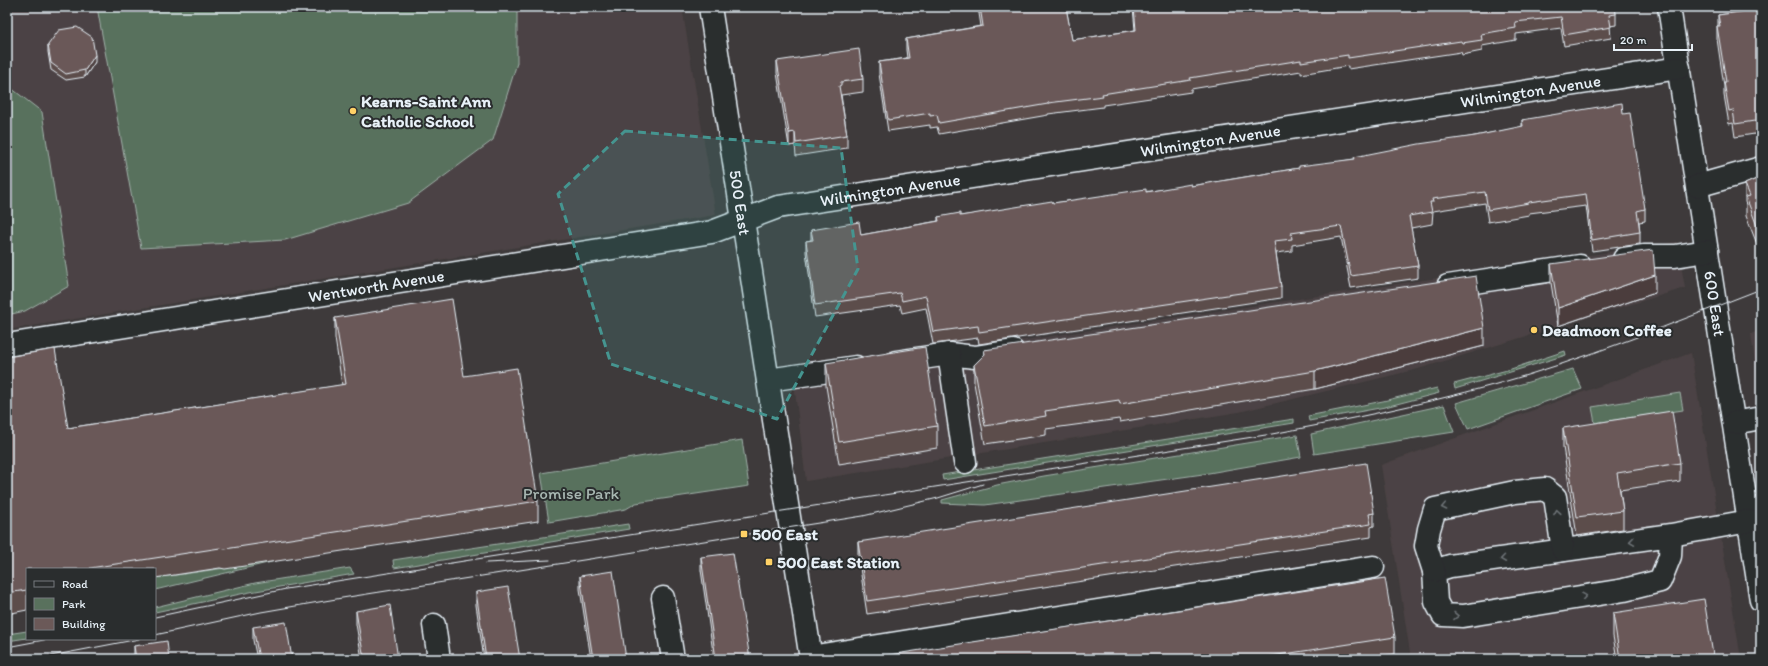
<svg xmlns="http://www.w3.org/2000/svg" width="1768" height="666" font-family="Itim,sans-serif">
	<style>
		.built { fill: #4c4344 }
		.green { fill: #59715d; stroke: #a0b1aa }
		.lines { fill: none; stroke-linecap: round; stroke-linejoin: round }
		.minor-casing { stroke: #e8f1f8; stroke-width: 25 }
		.minor { stroke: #2a2d2e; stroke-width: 22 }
		.tram { stroke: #e8f1f8; stroke-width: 1 }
		.wall { fill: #5c4d4c; stroke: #e8f1f8 }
		.shaded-wall { fill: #4b3e3e; stroke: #e8f1f8 }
		.building { fill: #6b5958; stroke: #e8f1f8 }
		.oneway { stroke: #6c7275 }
		.marked { fill: #459590; fill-opacity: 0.2; stroke: #459590; stroke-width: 3; stroke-dasharray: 8 5; stroke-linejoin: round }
		.poi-dot { fill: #ffd166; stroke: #2a2d2e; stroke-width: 1.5 }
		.labels { text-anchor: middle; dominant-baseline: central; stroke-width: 4; stroke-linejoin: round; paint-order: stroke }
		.street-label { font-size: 17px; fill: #e8f1f8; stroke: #2a2d2e }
		.poi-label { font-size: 17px; font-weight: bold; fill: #e8f1f8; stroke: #2a2d2e; text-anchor: start }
		.park-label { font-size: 17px; fill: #a8b7b2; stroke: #2a2d2e }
	</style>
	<rect width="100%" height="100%" fill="#3e3a3b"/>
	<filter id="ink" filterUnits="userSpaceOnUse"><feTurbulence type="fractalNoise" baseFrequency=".025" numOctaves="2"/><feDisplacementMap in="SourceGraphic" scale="8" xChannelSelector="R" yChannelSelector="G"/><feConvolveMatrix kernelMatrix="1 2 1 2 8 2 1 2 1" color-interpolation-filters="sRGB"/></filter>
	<g filter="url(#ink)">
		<path class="built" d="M 7,7 L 682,7 L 716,215 L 7,330 Z
			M 1677,242 L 1685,288 L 1418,369 L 1239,412 L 806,481 L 793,375 Z
			M 1761,330 L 1761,406 L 1751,334 Z
			M 1691,353 L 1741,659 L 1411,659 L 1381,465 Z"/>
		<path class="green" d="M 97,7 L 517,7 L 517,63 L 493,140 L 408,203 L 285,240 L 141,248 Z
			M 7,88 L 11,88 L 42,112 L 69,286 L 25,311 L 7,315 Z
			M 1565,351 L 1566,355 L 1455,389 L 1454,384 L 1511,369 Z
			M 1573,369 L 1582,389 L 1468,429 L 1456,403 Z
			M 1437,388 L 1439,393 L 1385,407 L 1309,421 L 1308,416 L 1383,401 Z
			M 1680,393 L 1683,410 L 1595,423 L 1592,407 Z
			M 1444,405 L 1454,432 L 1314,454 L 1311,434 Z
			M 1294,419 L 1294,423 L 943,480 L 942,475 Z
			M 1297,435 L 1301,457 L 1203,474 L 985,505 L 942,503 L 942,500 L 997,485 L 1044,476 Z
			M 742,440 L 749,486 L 636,503 L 626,509 L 549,522 L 541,473 Z
			M 628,524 L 629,529 L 394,568 L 393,560 Z
			M 280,560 L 155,590 L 155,578 Z
			M 350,568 L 354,574 L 250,592 L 155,612 L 155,607 L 255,583 Z
			M 27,631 L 27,638 L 7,641 L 7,634 Z"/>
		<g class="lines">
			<defs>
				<g id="minor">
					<path id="s1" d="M 710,7 L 811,659"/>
					<path id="s2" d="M 1669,7 L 1761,600"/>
					<path d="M 1697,186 L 1761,168"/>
					<path d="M 1624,259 L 1644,256 L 1675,256 L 1707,251"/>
					<path d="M 1448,286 L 1580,266"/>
					<path id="s3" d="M 7,345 L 712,232 L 778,207 L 1679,68"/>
					<path d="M 949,354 L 975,357 L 1013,351"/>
					<path d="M 896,362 L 949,354 L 965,462"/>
					<path d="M 768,380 L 856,367"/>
					<path d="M 1734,423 L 1761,418"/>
					<path d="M 1671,535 L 1670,556 L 1660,581 L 1624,590 L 1463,616 L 1443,615 L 1436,602 L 1434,571 L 1450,566 L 1671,535 L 1749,521"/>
					<path d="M 1434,571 L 1426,546 L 1429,529 L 1435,509 L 1515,492 L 1545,489 L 1555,497 L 1563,550"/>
					<path d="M 663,598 L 673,659"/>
					<path d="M 434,625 L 439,659"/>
					<path d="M 810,657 L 1373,567"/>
				</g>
			</defs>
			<use href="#minor" class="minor-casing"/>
			<use href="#minor" class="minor"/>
			<path class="tram" d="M 486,563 L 550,560
				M 155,617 L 286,589 L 1272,434 C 1346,420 1420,405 1493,385 C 1584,360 1673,323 1761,289
				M 155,635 L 261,612 L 342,598 L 863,516 L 938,498 L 983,484
				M 7,647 L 49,639
				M 35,659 L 139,639"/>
		</g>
		<path class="wall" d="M 978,7 L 1066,7 L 1072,40 L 1135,30 L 1133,7 L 1615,7 L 1616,14 L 1616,25 L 1610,26 L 1611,38 L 1564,46 L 1561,28 L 1516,34 L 1516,40 L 1482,46 L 1482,51 L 1462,55 L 1461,52 L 1348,69 L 1348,66 L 1301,74 L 1301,71 L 1191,89 L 1191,92 L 1103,105 L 1103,107 L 1048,114 L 1048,115 L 939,134 L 937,127 L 930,128 L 930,125 L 888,131 L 879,74 L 879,62 L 907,58 L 906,50 L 906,39 L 981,26 Z
			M 1761,9 L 1761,133 L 1735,137 L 1733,123 L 1729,124 L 1724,95 L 1724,86 L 1717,39 L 1717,26 L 1718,26 L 1718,15 Z
			M 48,45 L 95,62 L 85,77 L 66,80 L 51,70 L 48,52 Z
			M 777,61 L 863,79 L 863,92 L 841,95 L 847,135 L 847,148 L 796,156 L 795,145 L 789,146 L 777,73 Z
			M 1623,114 L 1645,209 L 1645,221 L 1639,222 L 1640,232 L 1640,244 L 1592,251 L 1586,206 L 1529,213 L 1529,215 L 1488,222 L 1485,203 L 1433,211 L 1432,224 L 1411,228 L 1418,266 L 1418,278 L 1351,288 L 1341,237 L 1292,245 L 1292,251 L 1276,253 L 1281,287 L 1281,298 L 979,344 L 978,338 L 933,344 L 926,308 L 902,313 L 900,305 L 815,317 L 806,252 L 806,241 L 811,240 L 811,230 L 861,235 L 938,221 L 938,217 L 960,216 L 1053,203 L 1191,186 L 1354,159 L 1522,127 L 1522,120 Z
			M 1761,177 L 1757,244 L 1746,216 L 1746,205 L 1745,202 L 1745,184 Z
			M 1551,264 L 1655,293 L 1558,326 L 1551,283 Z
			M 335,318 L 464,376 L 538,501 L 538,521 L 225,569 L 220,568 L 155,578 L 155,569 L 27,569 L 27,610 L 7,614 L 7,357 L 68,428 L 342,385 L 335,338 Z
			M 1484,346 L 1315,389 L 1120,422 L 1119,419 L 1046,429 L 1046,435 L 985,444 L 974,383 L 974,365 L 984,355 L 984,350 Z
			M 826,363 L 937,426 L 937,448 L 839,464 L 826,386 Z
			M 1563,428 L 1680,463 L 1680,481 L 1620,490 L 1623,511 L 1623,529 L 1577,536 L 1563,447 Z
			M 1374,513 L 1374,526 L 1371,527 L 1371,537 L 867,614 L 858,555 L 858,542 Z
			M 701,557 L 750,659 L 714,659 L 701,570 Z
			M 580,576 L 626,659 L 591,659 L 580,589 Z
			M 476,592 L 520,659 L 484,659 L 476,605 Z
			M 356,611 L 398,659 L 362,659 L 356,624 Z
			M 1613,613 L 1713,655 L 1713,659 L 1617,659 L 1613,636 Z
			M 253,627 L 292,659 L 257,659 L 253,640 Z
			M 1395,637 L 1395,654 L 1362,659 L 876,659 L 876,657 Z
			M 134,646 L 169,659 L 134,659 Z"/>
		<path class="shaded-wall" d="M 95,55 L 95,62 L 85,77 L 85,70 Z
			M 795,132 L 795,145 L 789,146 L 789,133 Z
			M 1761,224 L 1761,242 L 1757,244 L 1757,226 Z
			M 1655,275 L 1655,293 L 1558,326 L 1558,308 Z
			M 1484,328 L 1484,346 L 1315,389 L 1315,371 Z"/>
		<path class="building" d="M 980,7 L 1066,7 L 1072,40 L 1136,30 L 1134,7 L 1615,7 L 1616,14 L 1609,15 L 1611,27 L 1564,35 L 1561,17 L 1515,22 L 1516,28 L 1481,34 L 1482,40 L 1462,43 L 1461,41 L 1348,58 L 1348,55 L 1301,62 L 1301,60 L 1190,78 L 1191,80 L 1102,94 L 1103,96 L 1048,103 L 1048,104 L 939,123 L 937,115 L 930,116 L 930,113 L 888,120 L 879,62 L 909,58 L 906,39 L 983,26 Z
			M 1761,9 L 1761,120 L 1735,124 L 1733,110 L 1729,111 L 1724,82 L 1726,82 L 1717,26 L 1720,26 L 1718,15 Z
			M 77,27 L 92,37 L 95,55 L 85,70 L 66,74 L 51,63 L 48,45 L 59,30 Z
			M 859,49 L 863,79 L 841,82 L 841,85 L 839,86 L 847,135 L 796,143 L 795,132 L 789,133 L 777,61 Z
			M 1622,103 L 1623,114 L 1630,113 L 1645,209 L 1637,211 L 1640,232 L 1592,240 L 1586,194 L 1529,202 L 1529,203 L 1488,210 L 1485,192 L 1432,199 L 1433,202 L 1430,202 L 1432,212 L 1409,216 L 1418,266 L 1351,276 L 1341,226 L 1291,233 L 1292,239 L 1274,241 L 1281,287 L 979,332 L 978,326 L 933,332 L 926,296 L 902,301 L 900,293 L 815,305 L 806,241 L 813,240 L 811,230 L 859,222 L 861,235 L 939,221 L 938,217 L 960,213 L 960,216 L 1052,201 L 1053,203 L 1146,189 L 1146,192 L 1191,184 L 1191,186 L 1299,168 L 1299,166 L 1355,159 L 1354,157 L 1419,144 L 1475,136 L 1523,126 L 1522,120 L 1616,104 Z
			M 1761,177 L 1761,224 L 1757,226 L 1746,197 L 1750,196 L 1745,184 Z
			M 1653,250 L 1655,275 L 1558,308 L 1551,264 Z
			M 1476,276 L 1484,328 L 1315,371 L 1120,404 L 1119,400 L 1045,411 L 1046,416 L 985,426 L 974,365 L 985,354 L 984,350 Z
			M 452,299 L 464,376 L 517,368 L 538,501 L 225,549 L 220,548 L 90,568 L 90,569 L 27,569 L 27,590 L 7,593 L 7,357 L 55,349 L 68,428 L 346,384 L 335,318 Z
			M 925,347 L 937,426 L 839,442 L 826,363 Z
			M 1672,411 L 1680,463 L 1617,473 L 1623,511 L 1577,517 L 1563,428 Z
			M 1366,463 L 1374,513 L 1369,514 L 1371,524 L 867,601 L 858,542 Z
			M 733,553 L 750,659 L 716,659 L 701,557 Z
			M 613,571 L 626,659 L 593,659 L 580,576 Z
			M 1385,578 L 1395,637 L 1252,659 L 876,659 L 876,657 Z
			M 508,587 L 520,659 L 486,659 L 476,592 Z
			M 1704,599 L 1713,655 L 1688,659 L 1620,659 L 1613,613 Z
			M 390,605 L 398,659 L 364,659 L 356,611 Z
			M 286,622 L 292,659 L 259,659 L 253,627 Z
			M 167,641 L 169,659 L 136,659 L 134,646 Z"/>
		<defs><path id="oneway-chevron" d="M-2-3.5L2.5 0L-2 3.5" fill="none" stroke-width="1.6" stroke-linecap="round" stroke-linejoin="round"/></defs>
		<g class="oneway">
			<use href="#oneway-chevron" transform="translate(1444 507) rotate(168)"/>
			<use href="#oneway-chevron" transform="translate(1557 512) rotate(-99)"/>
			<use href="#oneway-chevron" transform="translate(1632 541) rotate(172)"/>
			<use href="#oneway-chevron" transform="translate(1503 559) rotate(172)"/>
			<use href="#oneway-chevron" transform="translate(1584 596) rotate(-9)"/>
			<use href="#oneway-chevron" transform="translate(1456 616) rotate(1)"/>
		</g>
	</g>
	<path class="marked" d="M 625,131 L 841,148 L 858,269 L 777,419 L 611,364 L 558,194 Z"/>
	<g class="poi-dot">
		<circle cx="353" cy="111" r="4"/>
		<circle cx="1534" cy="330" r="4"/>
		<rect x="740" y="530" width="8" height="8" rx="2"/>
		<rect x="765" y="558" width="8" height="8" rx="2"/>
	</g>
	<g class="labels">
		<g class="street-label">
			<text stroke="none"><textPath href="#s3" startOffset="1546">Wilmington Avenue</textPath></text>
			<text stroke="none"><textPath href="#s3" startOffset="1222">Wilmington Avenue</textPath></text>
			<text stroke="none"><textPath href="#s3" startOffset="898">Wilmington Avenue</textPath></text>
			<text stroke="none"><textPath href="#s1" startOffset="198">500 East</textPath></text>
			<text stroke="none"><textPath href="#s3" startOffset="374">Wentworth Avenue</textPath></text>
			<text stroke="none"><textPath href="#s2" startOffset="300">600 East</textPath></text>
		</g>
		<g class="poi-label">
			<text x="361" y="101">Kearns-Saint Ann<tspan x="361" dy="20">Catholic School</tspan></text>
			<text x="1542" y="330">Deadmoon Coffee</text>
			<text x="752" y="534">500 East</text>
			<text x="777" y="562">500 East Station</text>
		</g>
		<g class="park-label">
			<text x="571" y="493">Promise Park</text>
		</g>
	</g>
	<rect width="1768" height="666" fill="none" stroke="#2a2d2e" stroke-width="24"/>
	<rect x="12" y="12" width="1744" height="642" fill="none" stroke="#e8f1f8" stroke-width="1.5" filter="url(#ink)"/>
	<rect x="26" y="568" width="130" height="72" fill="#2a2d2e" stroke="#767b7f"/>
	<rect x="34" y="581" width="20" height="6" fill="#2a2d2e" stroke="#767b7f"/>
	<text x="62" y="588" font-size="12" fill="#e8f1f8">Road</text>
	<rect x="34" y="598" width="20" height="12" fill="#59715d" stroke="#767b7f"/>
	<text x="62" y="608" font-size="12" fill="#e8f1f8">Park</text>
	<rect x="34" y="618" width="20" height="12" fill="#6b5958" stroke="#767b7f"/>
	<text x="62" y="628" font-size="12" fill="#e8f1f8">Building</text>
	<path d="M1614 44v6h78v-6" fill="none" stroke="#e8f1f8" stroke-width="2"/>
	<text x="1620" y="44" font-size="12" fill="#e8f1f8" stroke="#2a2d2e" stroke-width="3" paint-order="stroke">20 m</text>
</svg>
